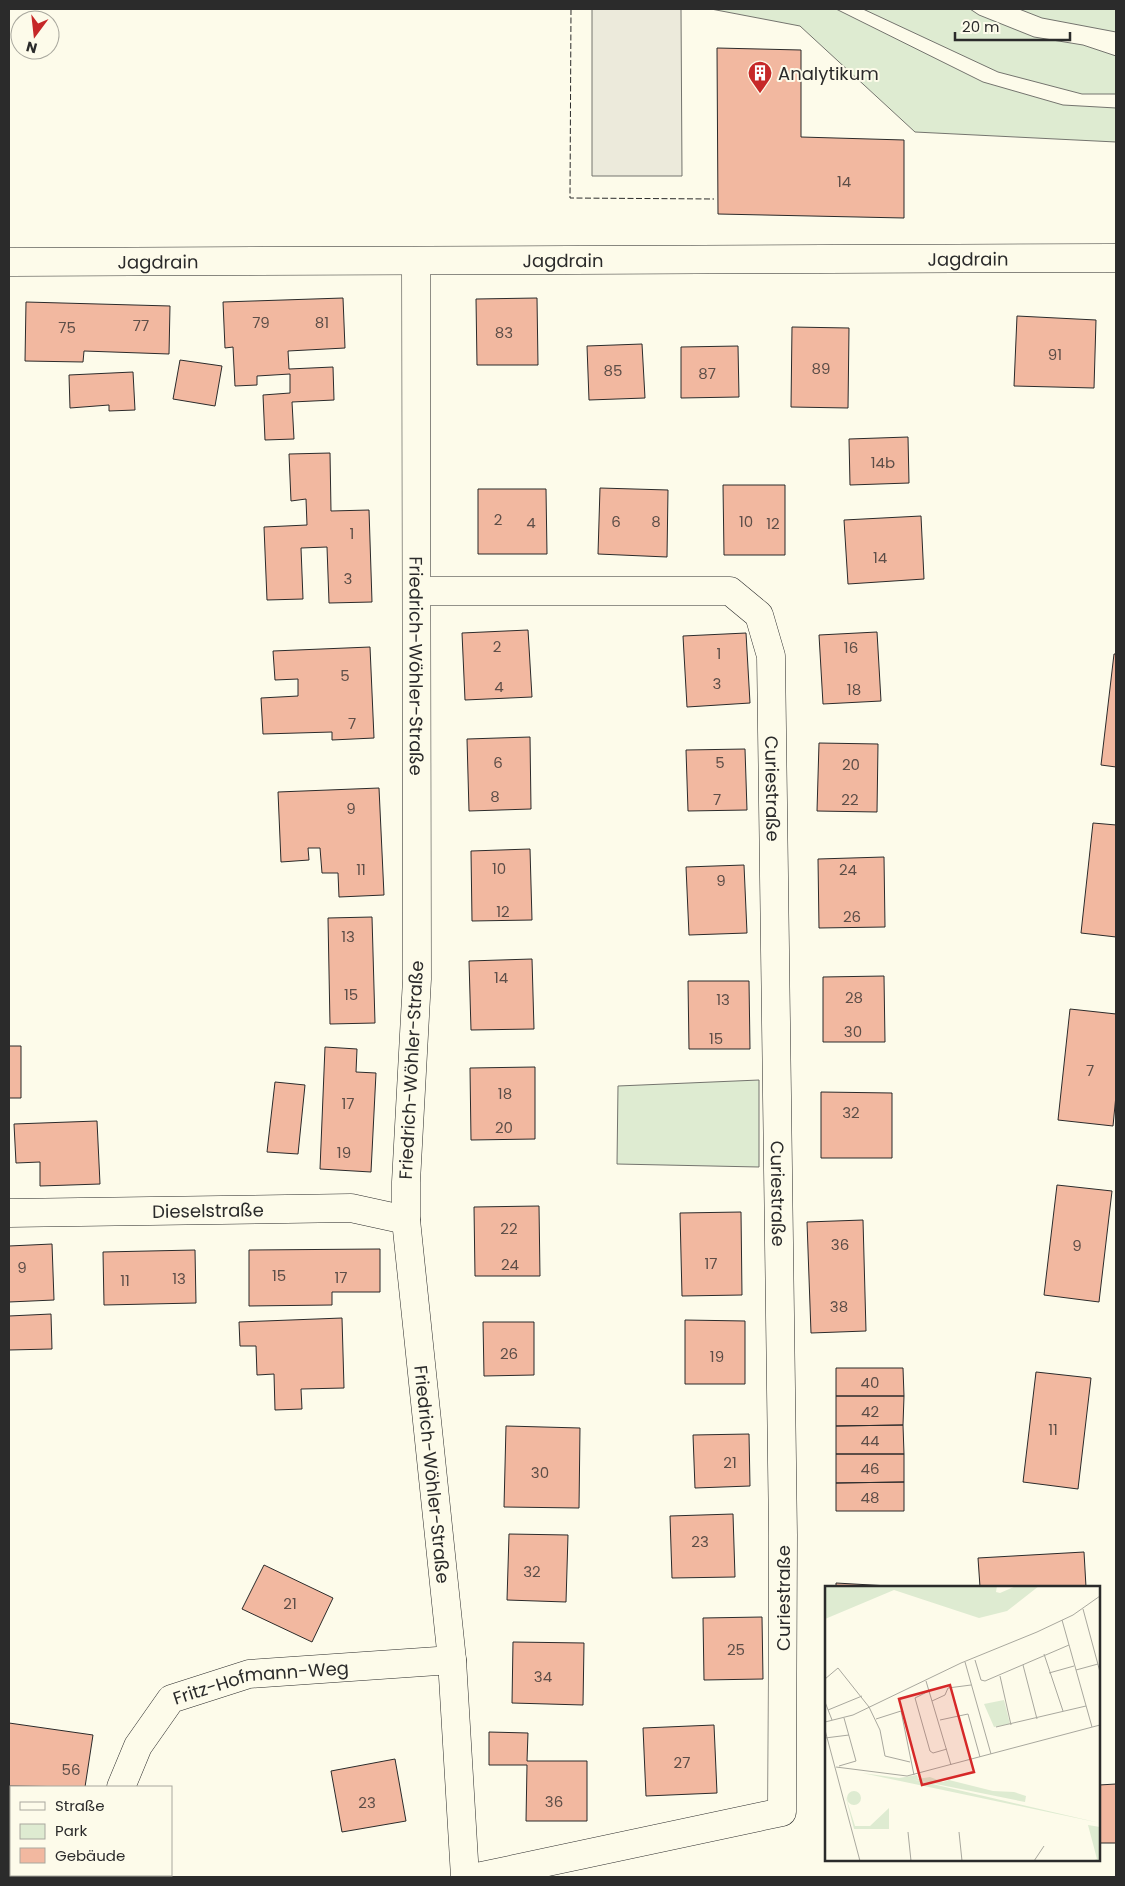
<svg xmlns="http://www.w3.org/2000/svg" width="1125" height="1886" font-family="Poppins,sans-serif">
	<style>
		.green { fill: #deebd1; stroke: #74746e }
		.parking { fill: #eceadb; stroke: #74746e }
		.building { fill: #f2b8a0; stroke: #2b2b2b }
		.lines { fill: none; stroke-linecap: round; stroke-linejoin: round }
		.street-casing { stroke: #2b2b2b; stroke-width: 29 }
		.street { stroke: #fdfbea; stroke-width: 28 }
		.fence { stroke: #2b2b2b; stroke-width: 1; stroke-dasharray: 6 2.5; stroke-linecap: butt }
		.labels { text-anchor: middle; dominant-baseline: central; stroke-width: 4; stroke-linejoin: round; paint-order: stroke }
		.number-label { font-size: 15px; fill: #5d4e48 }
		.poi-label { font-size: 18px; fill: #2b2b2b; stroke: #fdfbea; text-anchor: start }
		.street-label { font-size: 18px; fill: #2b2b2b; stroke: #fdfbea }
		.inset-road { fill: none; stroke: #a9a89e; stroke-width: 1 }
		.view { fill: #d62828; fill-opacity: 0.15; stroke: #d62828; stroke-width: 2.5 }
		.inset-edge { fill: none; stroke: #2b2b2b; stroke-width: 2.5 }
	</style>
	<rect width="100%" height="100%" fill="#fdfbea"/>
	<path class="green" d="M 711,9 L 836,9 L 983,82 L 1063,105 L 1116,108 L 1116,142 L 915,132 L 800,26 Z
		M 863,9 L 970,9 L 979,15 L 1034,37 L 1083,45 L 1116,56 L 1116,94 L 1082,94 L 998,72 Z
		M 1019,9 L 1116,9 L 1116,32 L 1042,18 Z
		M 759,1080 L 759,1167 L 617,1164 L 618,1086 Z"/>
	<path class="parking" d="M 592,9 L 681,9 L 682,176 L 592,176 Z"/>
	<path class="building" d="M 717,48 L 801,50 L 801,137 L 904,140 L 904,218 L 718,214 Z
		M 343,298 L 345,348 L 288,351 L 289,369 L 333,367 L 334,400 L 292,402 L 294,439 L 265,440 L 263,395 L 290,393 L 290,374 L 257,376 L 257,385 L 235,386 L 233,347 L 225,348 L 223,302 Z
		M 537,298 L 538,365 L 477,365 L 476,299 Z
		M 26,302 L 170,306 L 169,354 L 84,351 L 83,362 L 25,361 Z
		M 1017,316 L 1096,320 L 1094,388 L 1014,386 Z
		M 792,327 L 849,328 L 848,408 L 791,407 Z
		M 642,344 L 645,398 L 589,400 L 587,346 Z
		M 738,346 L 739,397 L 681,398 L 681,347 Z
		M 180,360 L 222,366 L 215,406 L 173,399 Z
		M 133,372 L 135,410 L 109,411 L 109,405 L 70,408 L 69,375 Z
		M 908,437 L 909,483 L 850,485 L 849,439 Z
		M 330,453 L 331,511 L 369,510 L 372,602 L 329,603 L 327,547 L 301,548 L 303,599 L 267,600 L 264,527 L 307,525 L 306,499 L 291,501 L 289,454 Z
		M 723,485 L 785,485 L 785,555 L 724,555 Z
		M 600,488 L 668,490 L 667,557 L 598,554 Z
		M 478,489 L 546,489 L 547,554 L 478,554 Z
		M 921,516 L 924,579 L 848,584 L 844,520 Z
		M 528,630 L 532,697 L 465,700 L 462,633 Z
		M 877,632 L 881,701 L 823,704 L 819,635 Z
		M 746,633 L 750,703 L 687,707 L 683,636 Z
		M 370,647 L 374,738 L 332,740 L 332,732 L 263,734 L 261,698 L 298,696 L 298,679 L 275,680 L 273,651 Z
		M 1114,654 L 1116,654 L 1116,767 L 1101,765 Z
		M 530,737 L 531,809 L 469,811 L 467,739 Z
		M 819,743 L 878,744 L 877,812 L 817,811 Z
		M 745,749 L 747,810 L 688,811 L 686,750 Z
		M 379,788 L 384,895 L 339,897 L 338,873 L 322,873 L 320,848 L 308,848 L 309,860 L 281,862 L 278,792 Z
		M 1093,823 L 1116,825 L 1116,937 L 1081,933 Z
		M 530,849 L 532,920 L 472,921 L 471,851 Z
		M 884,857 L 885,927 L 819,928 L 818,859 Z
		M 744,865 L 747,933 L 689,935 L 686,867 Z
		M 372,917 L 375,1023 L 330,1024 L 328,918 Z
		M 532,959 L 534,1029 L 471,1030 L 469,961 Z
		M 884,976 L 885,1042 L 823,1042 L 823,977 Z
		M 688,981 L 749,981 L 750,1049 L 689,1049 Z
		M 1070,1009 L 1116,1014 L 1116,1095 L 1113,1126 L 1058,1120 Z
		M 9,1046 L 21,1046 L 21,1098 L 9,1098 Z
		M 325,1047 L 357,1049 L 356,1072 L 376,1073 L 371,1172 L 320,1169 Z
		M 535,1067 L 535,1139 L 471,1140 L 470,1068 Z
		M 275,1082 L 305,1085 L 298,1154 L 267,1152 Z
		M 821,1092 L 892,1093 L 892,1158 L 821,1158 Z
		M 97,1121 L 100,1184 L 40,1186 L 40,1162 L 16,1163 L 14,1124 Z
		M 1057,1185 L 1112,1191 L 1099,1302 L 1044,1295 Z
		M 539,1206 L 540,1276 L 475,1276 L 474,1207 Z
		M 741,1212 L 742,1295 L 682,1296 L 680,1213 Z
		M 863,1220 L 866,1331 L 811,1333 L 807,1222 Z
		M 52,1244 L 54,1300 L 9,1302 L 9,1246 Z
		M 380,1249 L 380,1292 L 332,1292 L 332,1305 L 249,1306 L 249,1250 Z
		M 195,1250 L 196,1303 L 104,1305 L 103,1252 Z
		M 51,1314 L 52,1349 L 9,1350 L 9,1316 Z
		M 342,1318 L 344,1388 L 301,1389 L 302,1409 L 275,1410 L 274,1374 L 257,1375 L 256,1346 L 240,1346 L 239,1322 Z
		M 685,1320 L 745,1321 L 745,1384 L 685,1384 Z
		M 483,1322 L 534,1322 L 534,1375 L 484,1376 Z
		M 836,1368 L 903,1368 L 904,1396 L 836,1396 Z
		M 1036,1372 L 1091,1378 L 1078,1489 L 1023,1482 Z
		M 836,1396 L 904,1396 L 903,1425 L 836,1426 Z
		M 903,1425 L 904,1454 L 836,1454 L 836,1426 Z
		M 506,1426 L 580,1428 L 579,1508 L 504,1507 Z
		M 749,1434 L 750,1486 L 695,1488 L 693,1435 Z
		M 836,1454 L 904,1454 L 904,1482 L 836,1483 Z
		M 904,1482 L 904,1511 L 836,1511 L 836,1483 Z
		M 733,1514 L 735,1577 L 672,1578 L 670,1516 Z
		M 509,1534 L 568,1535 L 566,1602 L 507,1600 Z
		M 1084,1552 L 1086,1587 L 980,1587 L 978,1558 Z
		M 264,1565 L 333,1598 L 312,1642 L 242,1609 Z
		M 836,1583 L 889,1586 L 889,1587 L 836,1587 Z
		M 762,1617 L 763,1679 L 704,1680 L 703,1618 Z
		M 513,1642 L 584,1643 L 583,1705 L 512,1703 Z
		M 9,1723 L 93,1735 L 85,1787 L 9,1786 Z
		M 714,1725 L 717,1793 L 646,1796 L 643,1728 Z
		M 489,1732 L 528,1733 L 527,1761 L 587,1761 L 587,1821 L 526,1821 L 527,1765 L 489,1765 Z
		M 395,1759 L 406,1821 L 342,1832 L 331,1771 Z
		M 1116,1784 L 1116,1843 L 1099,1843 L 1099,1785 Z
		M 9,1856 L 11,1857 L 11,1875 L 52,1875 L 51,1877 L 9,1877 Z"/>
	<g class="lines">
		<defs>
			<g id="street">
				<path id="s1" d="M 416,261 L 417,979 L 406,1182 L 406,1220 L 452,1660 L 465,1877"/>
				<path id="s2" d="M 9,262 L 1116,258"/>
				<path id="s3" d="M 417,591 L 730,591 L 759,615 L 771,656 L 783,1535 L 782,1812 L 477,1877"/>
				<path id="s4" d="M 9,1213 L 351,1208 L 406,1220"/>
				<path id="s5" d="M 121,1787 L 138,1746 L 171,1699 L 249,1674 L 452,1660"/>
				<path d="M 9,1818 L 11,1818"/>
			</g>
		</defs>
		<use href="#street" class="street-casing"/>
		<use href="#street" class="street"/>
		<path class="fence" d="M 571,9 L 570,198 L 714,199"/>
	</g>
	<defs>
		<symbol id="building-pin" viewBox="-11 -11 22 30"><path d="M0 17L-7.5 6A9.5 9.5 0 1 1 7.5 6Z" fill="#c62828" stroke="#fdfbea"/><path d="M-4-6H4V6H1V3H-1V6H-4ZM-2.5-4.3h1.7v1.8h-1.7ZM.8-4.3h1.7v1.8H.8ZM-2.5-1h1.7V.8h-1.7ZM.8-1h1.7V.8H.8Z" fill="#fff"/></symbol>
	</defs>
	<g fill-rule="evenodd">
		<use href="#building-pin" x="746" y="59" width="28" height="38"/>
	</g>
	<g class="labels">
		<g class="number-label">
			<text x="844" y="181">14</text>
			<text x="261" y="322">79</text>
			<text x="322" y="322">81</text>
			<text x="141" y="325">77</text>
			<text x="67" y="327">75</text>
			<text x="504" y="332">83</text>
			<text x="1055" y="354">91</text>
			<text x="821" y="368">89</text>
			<text x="613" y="370">85</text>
			<text x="707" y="373">87</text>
			<text x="883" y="462">14b</text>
			<text x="498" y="519">2</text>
			<text x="616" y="521">6</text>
			<text x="656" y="521">8</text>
			<text x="746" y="521">10</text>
			<text x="531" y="522">4</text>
			<text x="773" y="523">12</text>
			<text x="352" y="533">1</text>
			<text x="880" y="557">14</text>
			<text x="348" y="578">3</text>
			<text x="497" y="646">2</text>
			<text x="851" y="647">16</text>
			<text x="719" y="653">1</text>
			<text x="345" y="675">5</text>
			<text x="717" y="683">3</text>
			<text x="499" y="686">4</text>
			<text x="854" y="689">18</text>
			<text x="352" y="723">7</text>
			<text x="498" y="762">6</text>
			<text x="720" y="762">5</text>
			<text x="851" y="764">20</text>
			<text x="495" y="796">8</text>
			<text x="717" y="799">7</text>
			<text x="850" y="799">22</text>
			<text x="351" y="808">9</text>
			<text x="499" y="868">10</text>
			<text x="361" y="869">11</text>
			<text x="848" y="869">24</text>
			<text x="721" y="880">9</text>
			<text x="503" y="911">12</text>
			<text x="852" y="916">26</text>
			<text x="348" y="936">13</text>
			<text x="501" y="977">14</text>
			<text x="351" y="994">15</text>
			<text x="854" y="997">28</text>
			<text x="723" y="999">13</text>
			<text x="853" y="1031">30</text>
			<text x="716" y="1038">15</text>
			<text x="1090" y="1070">7</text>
			<text x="505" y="1093">18</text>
			<text x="348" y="1103">17</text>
			<text x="851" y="1112">32</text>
			<text x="504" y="1127">20</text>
			<text x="344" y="1152">19</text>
			<text x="509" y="1228">22</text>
			<text x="840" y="1244">36</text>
			<text x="1077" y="1245">9</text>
			<text x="711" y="1263">17</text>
			<text x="510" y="1264">24</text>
			<text x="22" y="1267">9</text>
			<text x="279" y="1275">15</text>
			<text x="341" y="1277">17</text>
			<text x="179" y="1278">13</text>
			<text x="125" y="1280">11</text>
			<text x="839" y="1306">38</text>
			<text x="509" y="1353">26</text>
			<text x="717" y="1356">19</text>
			<text x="870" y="1382">40</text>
			<text x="870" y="1411">42</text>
			<text x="1053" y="1429">11</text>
			<text x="870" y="1440">44</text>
			<text x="730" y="1462">21</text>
			<text x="870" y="1468">46</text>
			<text x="540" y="1472">30</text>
			<text x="870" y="1497">48</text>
			<text x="700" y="1541">23</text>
			<text x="532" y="1571">32</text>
			<text x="290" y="1603">21</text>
			<text x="736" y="1649">25</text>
			<text x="543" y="1676">34</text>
			<text x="682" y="1762">27</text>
			<text x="71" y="1769">56</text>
			<text x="554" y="1801">36</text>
			<text x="367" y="1802">23</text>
		</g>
		<g class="poi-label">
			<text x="778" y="73">Analytikum</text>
		</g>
		<g class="street-label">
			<text stroke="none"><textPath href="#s2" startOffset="959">Jagdrain</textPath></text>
			<text stroke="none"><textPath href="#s2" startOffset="554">Jagdrain</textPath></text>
			<text stroke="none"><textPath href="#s2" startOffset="149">Jagdrain</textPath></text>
			<text stroke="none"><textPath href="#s1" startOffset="405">Friedrich-Wöhler-Straße</textPath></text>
			<text stroke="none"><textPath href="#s3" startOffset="526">Curiestraße</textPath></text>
			<text transform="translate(411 1070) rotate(-87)">Friedrich-Wöhler-Straße</text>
			<text stroke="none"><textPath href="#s3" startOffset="931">Curiestraße</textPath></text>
			<text stroke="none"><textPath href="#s4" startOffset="199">Dieselstraße</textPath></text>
			<text stroke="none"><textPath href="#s1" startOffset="1215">Friedrich-Wöhler-Straße</textPath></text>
			<text transform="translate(783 1598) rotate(-90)">Curiestraße</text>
			<text stroke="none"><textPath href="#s5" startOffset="194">Fritz-Hofmann-Weg</textPath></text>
		</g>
	</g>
	<g transform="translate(825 1586)">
		<rect width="275" height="275" fill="#fdfbea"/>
		<path d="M 0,0 L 172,0 L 171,6 L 175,7 L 191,0 L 214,0 L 182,25 L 154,32 L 69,4 L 0,33 ZM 179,114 L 185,138 L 169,141 L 159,118 ZM 37,187 L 74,192 L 92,189 L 93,193 L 105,191 L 118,196 L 124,194 L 168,205 L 189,206 L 201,210 L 200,216 L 86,193 L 275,237 ZM22 212a7 7 0 1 1 14 0a7 7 0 1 1-14 0ZM 20,208 L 30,240 L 45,240 L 64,222 L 64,243 L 29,243 ZM 263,239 L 275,241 L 275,275 L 267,275 L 272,273 Z" fill="#deebd1"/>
		<path class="inset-road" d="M 258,23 L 275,86M 237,34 L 267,141M 219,68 L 238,125M 150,74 L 156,94 L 160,95 L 244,59M 140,76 L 166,168M 198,79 L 212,133M 251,84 L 273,78M 224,87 L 249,80M 175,90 L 186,139M 0,93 L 13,82 L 44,121 L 55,144 L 60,170 L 85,176M 101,95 L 126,179M 104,105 L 90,112 L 105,165 L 108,167 L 122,163M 107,115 L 120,109 L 123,102 L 146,99M 0,116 L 7,134M 3,124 L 37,110M 51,133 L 76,125 L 89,189M 115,134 L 143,128 L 155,171M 0,136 L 28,129 L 136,77 L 212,46 L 248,29 L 275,10M 171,141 L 261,120M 0,144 L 35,275M 0,152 L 24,149M 14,180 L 31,175 L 19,132M 11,181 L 82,190 L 275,139M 83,246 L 86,275M 134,246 L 137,275M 209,275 L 219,260"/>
		<path class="view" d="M 125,99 L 149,186 L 97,199 L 74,113 Z"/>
		<rect width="275" height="275" class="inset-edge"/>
	</g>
	<rect width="1125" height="1886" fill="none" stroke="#2b2b2b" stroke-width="20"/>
	<rect x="10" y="1786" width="162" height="90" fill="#fdfbea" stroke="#a9a89e"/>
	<rect x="20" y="1802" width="25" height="8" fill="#fdfbea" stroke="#a9a89e"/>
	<text x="55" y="1811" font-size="15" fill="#2b2b2b">Straße</text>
	<rect x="20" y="1824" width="25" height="15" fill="#deebd1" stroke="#a9a89e"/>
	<text x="55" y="1836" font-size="15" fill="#2b2b2b">Park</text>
	<rect x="20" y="1848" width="25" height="15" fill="#f2b8a0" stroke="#a9a89e"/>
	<text x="55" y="1861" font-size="15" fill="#2b2b2b">Gebäude</text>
	<g transform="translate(35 35) rotate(195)"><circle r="24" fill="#fdfbea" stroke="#a9a89e"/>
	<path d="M0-4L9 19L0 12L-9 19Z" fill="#c62828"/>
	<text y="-8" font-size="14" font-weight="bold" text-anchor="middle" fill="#2b2b2b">N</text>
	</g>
	<path d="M955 32v8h115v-8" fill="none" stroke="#2b2b2b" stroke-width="2.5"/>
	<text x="962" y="32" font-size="15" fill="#2b2b2b" stroke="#fdfbea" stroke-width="4" paint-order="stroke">20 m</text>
</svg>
